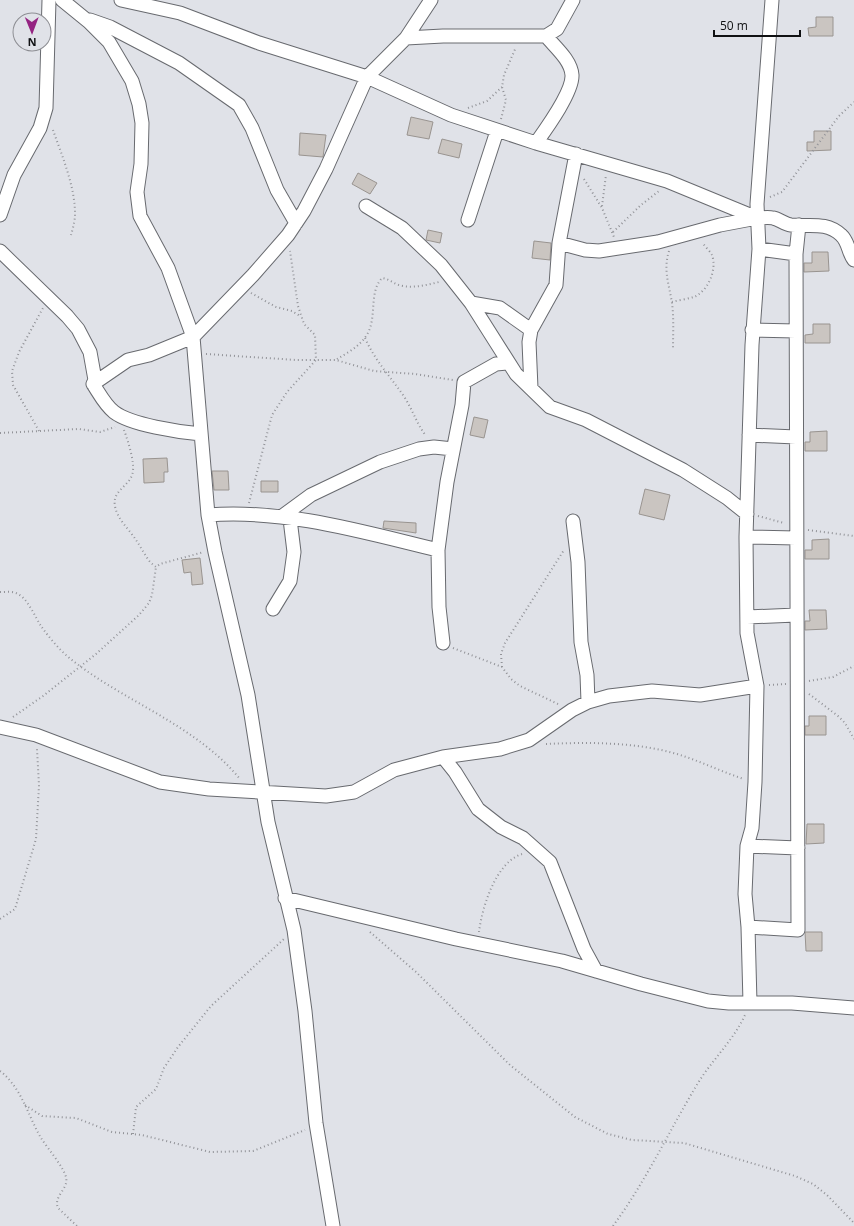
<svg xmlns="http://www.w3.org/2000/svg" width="854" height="1226" font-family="'Open Sans',sans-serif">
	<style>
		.building { fill: #cac5c1; stroke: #999490 }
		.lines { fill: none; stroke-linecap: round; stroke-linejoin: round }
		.minor-casing { stroke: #686a6f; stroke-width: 15 }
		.path { stroke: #929398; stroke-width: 2; stroke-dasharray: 1 3; stroke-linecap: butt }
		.minor { stroke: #fff; stroke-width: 13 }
	</style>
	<rect width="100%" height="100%" fill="#e0e2e8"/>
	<path class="building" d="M 816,17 L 833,17 L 833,36 L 809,36 L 808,28 L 816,27 Z
		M 411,117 L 433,122 L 429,139 L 407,135 Z
		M 814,131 L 831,131 L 831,150 L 807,151 L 807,142 L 814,142 Z
		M 300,133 L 326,135 L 323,157 L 299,155 Z
		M 442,139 L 462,144 L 459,158 L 438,153 Z
		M 358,173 L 377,183 L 370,194 L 352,184 Z
		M 428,230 L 442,233 L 440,243 L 426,240 Z
		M 534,241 L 551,243 L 550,260 L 532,258 Z
		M 812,252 L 828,252 L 829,271 L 804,272 L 804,263 L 812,263 Z
		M 813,324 L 830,324 L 830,343 L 805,343 L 805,335 L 813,334 Z
		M 474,417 L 488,420 L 484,438 L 470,435 Z
		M 827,431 L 827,451 L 805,451 L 805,442 L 810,442 L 810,432 Z
		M 167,458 L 168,472 L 164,472 L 164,482 L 144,483 L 143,459 Z
		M 212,471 L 228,471 L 229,490 L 214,490 Z
		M 261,481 L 278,481 L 278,492 L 261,492 Z
		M 645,489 L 670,495 L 664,520 L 639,514 Z
		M 384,521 L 416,523 L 416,533 L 383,528 Z
		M 829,539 L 829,559 L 805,559 L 805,550 L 812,550 L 812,540 Z
		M 200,558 L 203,584 L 192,585 L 191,572 L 184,573 L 182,560 Z
		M 809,610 L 826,610 L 827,629 L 805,630 L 805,621 L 810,621 Z
		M 809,716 L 826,716 L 826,735 L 805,735 L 805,726 L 809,726 Z
		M 807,824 L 824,824 L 824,843 L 806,844 Z
		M 805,932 L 822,932 L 822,951 L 806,951 Z"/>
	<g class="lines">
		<defs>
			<path id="minor" d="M 62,0 L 89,22 L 109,42 L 132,81 L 139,104 L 142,123 L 141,164 L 137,192 L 140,216 L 168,268 L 193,337 L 208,515 L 215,552 L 248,695 L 268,822 L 294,930 L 305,1011 L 316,1123 L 333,1226
				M 121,0 L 180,13 L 259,43 L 367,77 L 451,115 L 536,143 L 667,181 L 757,218 C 762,218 768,217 773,218 C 779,219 784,224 791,225 C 809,227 826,221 841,235 C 849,242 848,253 854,260
				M 90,20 L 110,27 L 179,63 L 239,105 L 252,128 L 277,190 L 296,223
				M 406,38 L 443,36 L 546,36 L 557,29 L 573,0
				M 536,143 C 546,129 573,92 572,75 C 571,60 555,47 546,36
				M 366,206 L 402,228 L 441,265 L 471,303 L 516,374 L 550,407 L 586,420 L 683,470 L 727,498 L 747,514
				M 0,215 L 14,175 L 40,128 L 46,108 L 49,0
				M 468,220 L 497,131
				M 559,243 L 585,250 L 599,251 L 658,242 L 720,225 L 757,218
				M 759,249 L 796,254
				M 0,251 L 67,316 L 78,329 L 90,352 L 95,380 L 93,384 C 99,393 105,405 114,412 C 131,425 179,432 201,434
				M 471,303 L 500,308 L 531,330
				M 752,330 L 796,331
				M 93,384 L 128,360 L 149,355 L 193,337 L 253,275 L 288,235 L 304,211 L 326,169 L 367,77 L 406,38 L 431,0
				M 531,388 L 529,342 L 531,330 L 556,285 L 559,243 L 576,154
				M 749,435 L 796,437
				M 208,515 C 286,509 363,532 438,550
				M 281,517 L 311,495 L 380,462 L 419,449 L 434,447 L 453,449
				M 573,521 L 578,562 L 581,642 L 587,675 L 588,702
				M 746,537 L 796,538
				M 273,609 L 290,581 L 294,552 L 290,519
				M 747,617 L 796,615
				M 443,643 L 439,607 L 438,550 L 447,482 L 462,405 L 464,382 L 496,364 L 507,363
				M 0,727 L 36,735 L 160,782 L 209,789 L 326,796 L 354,792 L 394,770 L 443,757 L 500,749 L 529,740 L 572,710 L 588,702 L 609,696 L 652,691 L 700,695 L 757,686
				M 443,757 L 455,772 L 478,809 L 501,827 L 523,838 L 550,862 L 584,949 L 596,971
				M 747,846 L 798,848
				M 285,898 L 456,939 L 562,961 L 641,984 L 708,1001 L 729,1003 L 792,1003 L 854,1008
				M 748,927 L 798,930 L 796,254 L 799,225
				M 750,1003 L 748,927 L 745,894 L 747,846 L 752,828 L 755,782 L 757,686 L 747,633 L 746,537 L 752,345 L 759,249 L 757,204 L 772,0"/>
		</defs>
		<use href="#minor" class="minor-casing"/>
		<path class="path" d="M 468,108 L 487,101 L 502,87
			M 501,119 L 506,100 L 502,87 L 504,75 L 516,47
			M 53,130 C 62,156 75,186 75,214 C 75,221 73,228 71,235
			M 584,179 L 602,208 L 614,237
			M 770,197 L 782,192 L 839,116 L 854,102
			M 602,206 L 606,175
			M 613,232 L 641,205 L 659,191
			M 669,251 C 663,270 669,284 672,303 C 674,318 673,334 673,349
			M 251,293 L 276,307 L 292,311 L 300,316
			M 672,302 C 679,300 689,299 696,296 C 709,289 717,269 712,255 C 710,251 705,247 703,243
			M 365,338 C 375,361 391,377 405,398 C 413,411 417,424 426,436
			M 206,354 L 296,360 L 336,360 L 374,371 L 415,374 L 453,380
			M 337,359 C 347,353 359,347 366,336 C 378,319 368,293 382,278 C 390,279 395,285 403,286 C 415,288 427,285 439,282
			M 124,430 C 128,441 136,465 132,475 C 128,487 112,491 115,506 C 117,519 129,529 136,540 C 141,547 145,556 151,563 L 156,567 L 160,564 L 204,552
			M 39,431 L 13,385 L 12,371 L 19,352 L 43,308
			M 0,433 L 79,429 L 100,432 L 115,427
			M 249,503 L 272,415 L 287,392 L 316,360 L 315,335 L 304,324 L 298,306 L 290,251
			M 758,516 L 784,523
			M 808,530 L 854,536
			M 0,592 C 6,592 13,591 18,594 C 28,599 35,617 41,626 C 48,636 57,647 67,656 C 121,701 194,723 240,779
			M 453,648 L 502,667 L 511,679 L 520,686 L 558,704
			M 502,667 L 501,654 L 505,643 L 564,550
			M 809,681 L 833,677 L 854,666
			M 769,685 L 786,684
			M 809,694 L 838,716 L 845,723 L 854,739
			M 13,717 L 43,696 L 96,654 L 139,615 L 149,603 L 152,595 L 156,567
			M 546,744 C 589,742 636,742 677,754 C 700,761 722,772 744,779
			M 0,919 L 15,909 L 36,839 L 39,785 L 37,749
			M 370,932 L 416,972 L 510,1065 L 575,1117 L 608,1134 L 632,1140 L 684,1143 L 795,1176 L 813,1184 L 827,1195 L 854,1223
			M 479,932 C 482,907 496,862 522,854
			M 0,1071 C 22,1088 28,1116 41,1138 C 48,1149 63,1166 66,1177 C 69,1189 53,1196 58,1208 L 77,1226
			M 25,1105 L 42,1116 L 76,1118 L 112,1132 L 142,1135 L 210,1152 L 253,1151 L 305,1130
			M 133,1134 L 136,1107 L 156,1089 L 164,1068 L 178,1047 L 211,1006 L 284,939
			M 613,1226 C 646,1181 669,1131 698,1083 C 712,1060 733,1041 745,1015"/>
		<use href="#minor" class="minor"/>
	</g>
	<g transform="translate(32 32) rotate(179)"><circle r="19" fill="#e0e2e8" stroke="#8d8e93"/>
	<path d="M0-3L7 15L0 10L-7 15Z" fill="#952482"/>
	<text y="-6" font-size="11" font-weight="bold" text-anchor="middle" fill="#101113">N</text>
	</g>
	<path d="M714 30v6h86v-6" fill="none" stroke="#101113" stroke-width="2"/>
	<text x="720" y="30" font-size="12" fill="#101113" stroke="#e0e2e8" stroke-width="3" paint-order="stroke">50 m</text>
</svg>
